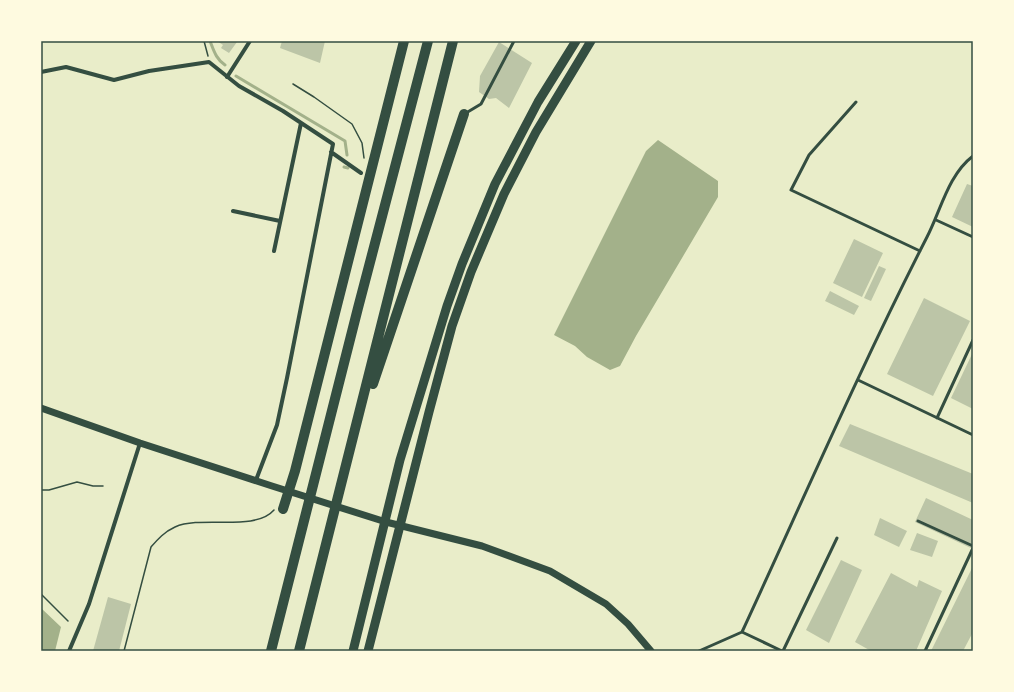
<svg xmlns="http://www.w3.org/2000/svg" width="1014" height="692" font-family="Signika,sans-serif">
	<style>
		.water { fill: #a3b18a }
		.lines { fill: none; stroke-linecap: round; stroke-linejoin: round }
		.stream { stroke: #a3b18a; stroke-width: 3 }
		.building { fill: #bcc5a7 }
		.path { stroke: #344e41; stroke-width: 1.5 }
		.service { stroke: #344e41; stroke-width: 3 }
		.minor { stroke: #344e41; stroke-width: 4 }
		.tertiary { stroke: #344e41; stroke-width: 7 }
		.primary { stroke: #344e41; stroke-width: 9 }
		.motorway { stroke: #344e41; stroke-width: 10 }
		.neatline { fill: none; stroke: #344e41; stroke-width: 1.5 }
	</style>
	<rect width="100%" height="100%" fill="#e9edc9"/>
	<path class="water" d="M 658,140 L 718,181 L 718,197 L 636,336 L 620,366 L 610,370 L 587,357 L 575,346 L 554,335 L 646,151 Z
		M 41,608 L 61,627 L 55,651 L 41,651 Z"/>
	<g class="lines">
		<path class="stream" d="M 210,41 C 214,51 216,59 225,65
			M 236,76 L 345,141 L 347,155
			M 344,167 L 348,168"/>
	</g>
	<path class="building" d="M 217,41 L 236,41 L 237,42 L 229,53 L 221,48 L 223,45 Z
		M 282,41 L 325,41 L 320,63 L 280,48 Z
		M 499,42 L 532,63 L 509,108 L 496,98 L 489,99 L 479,92 L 480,76 Z
		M 967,184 L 973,186 L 973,227 L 952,217 Z
		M 854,239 L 883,253 L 862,297 L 833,283 Z
		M 879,266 L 886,269 L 871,301 L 864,298 Z
		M 830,291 L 859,306 L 854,315 L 825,301 Z
		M 924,298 L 970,321 L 933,396 L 887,374 Z
		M 973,352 L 973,409 L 951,398 Z
		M 850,424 L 973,474 L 973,503 L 839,446 Z
		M 926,498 L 973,520 L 973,549 L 915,522 Z
		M 880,518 L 907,531 L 899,547 L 874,535 Z
		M 917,533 L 938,541 L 932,557 L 910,550 Z
		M 841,560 L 862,570 L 829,643 L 806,630 Z
		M 973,566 L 973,632 L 963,651 L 931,651 Z
		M 891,573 L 917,587 L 919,580 L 942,591 L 916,651 L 871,651 L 855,642 Z
		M 108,597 L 131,604 L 119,651 L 93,651 Z"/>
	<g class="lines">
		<path class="path" d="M 204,41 L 208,56
			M 293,84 L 314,97 L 352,124 L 362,143 L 364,158
			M 41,490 L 49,490 L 77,482 L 93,486 L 103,486
			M 41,594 L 68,621
			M 124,651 L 151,547 C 158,539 164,532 175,527 C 202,515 255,532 274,510"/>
		<path class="service" d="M 856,102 L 809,155 L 791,190 L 920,251
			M 466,113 L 481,104 L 514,41
			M 936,220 L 973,237
			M 858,380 L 973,435
			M 937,418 L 973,340
			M 918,521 L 973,546
			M 742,632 L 782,651
			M 699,651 L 742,632 C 803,500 861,366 927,237 C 941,210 948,175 973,156
			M 783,651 L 837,538
			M 925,651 L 973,548"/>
		<path class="minor" d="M 41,72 L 66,67 L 114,80 L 149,71 L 209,62 L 239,86 L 283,111 L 333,144 L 287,378 L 277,425 L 256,480
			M 227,77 L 250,41
			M 331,152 L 361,173
			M 233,211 L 280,221
			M 274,251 L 301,123
			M 69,651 L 89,604 L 140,443"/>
		<path class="tertiary" d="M 41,408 L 140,443 L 272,486 L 386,522 L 482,546 L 550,571 L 606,604 L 628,624 L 651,651"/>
		<path class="primary" d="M 353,651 L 400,460 L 447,306 L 462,264 L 495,184 L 538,102 L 576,41
			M 368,651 L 429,412 L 452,326 L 471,272 L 504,194 L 536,132 L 591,41"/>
		<path class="motorway" d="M 373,384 L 464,114
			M 283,509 L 295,471 L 404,41
			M 271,651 L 358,308 L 428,41
			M 299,651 L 453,41"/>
	</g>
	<rect width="1014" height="692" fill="none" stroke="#fefae0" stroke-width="84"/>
	<rect x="42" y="42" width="930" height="608" class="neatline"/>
</svg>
